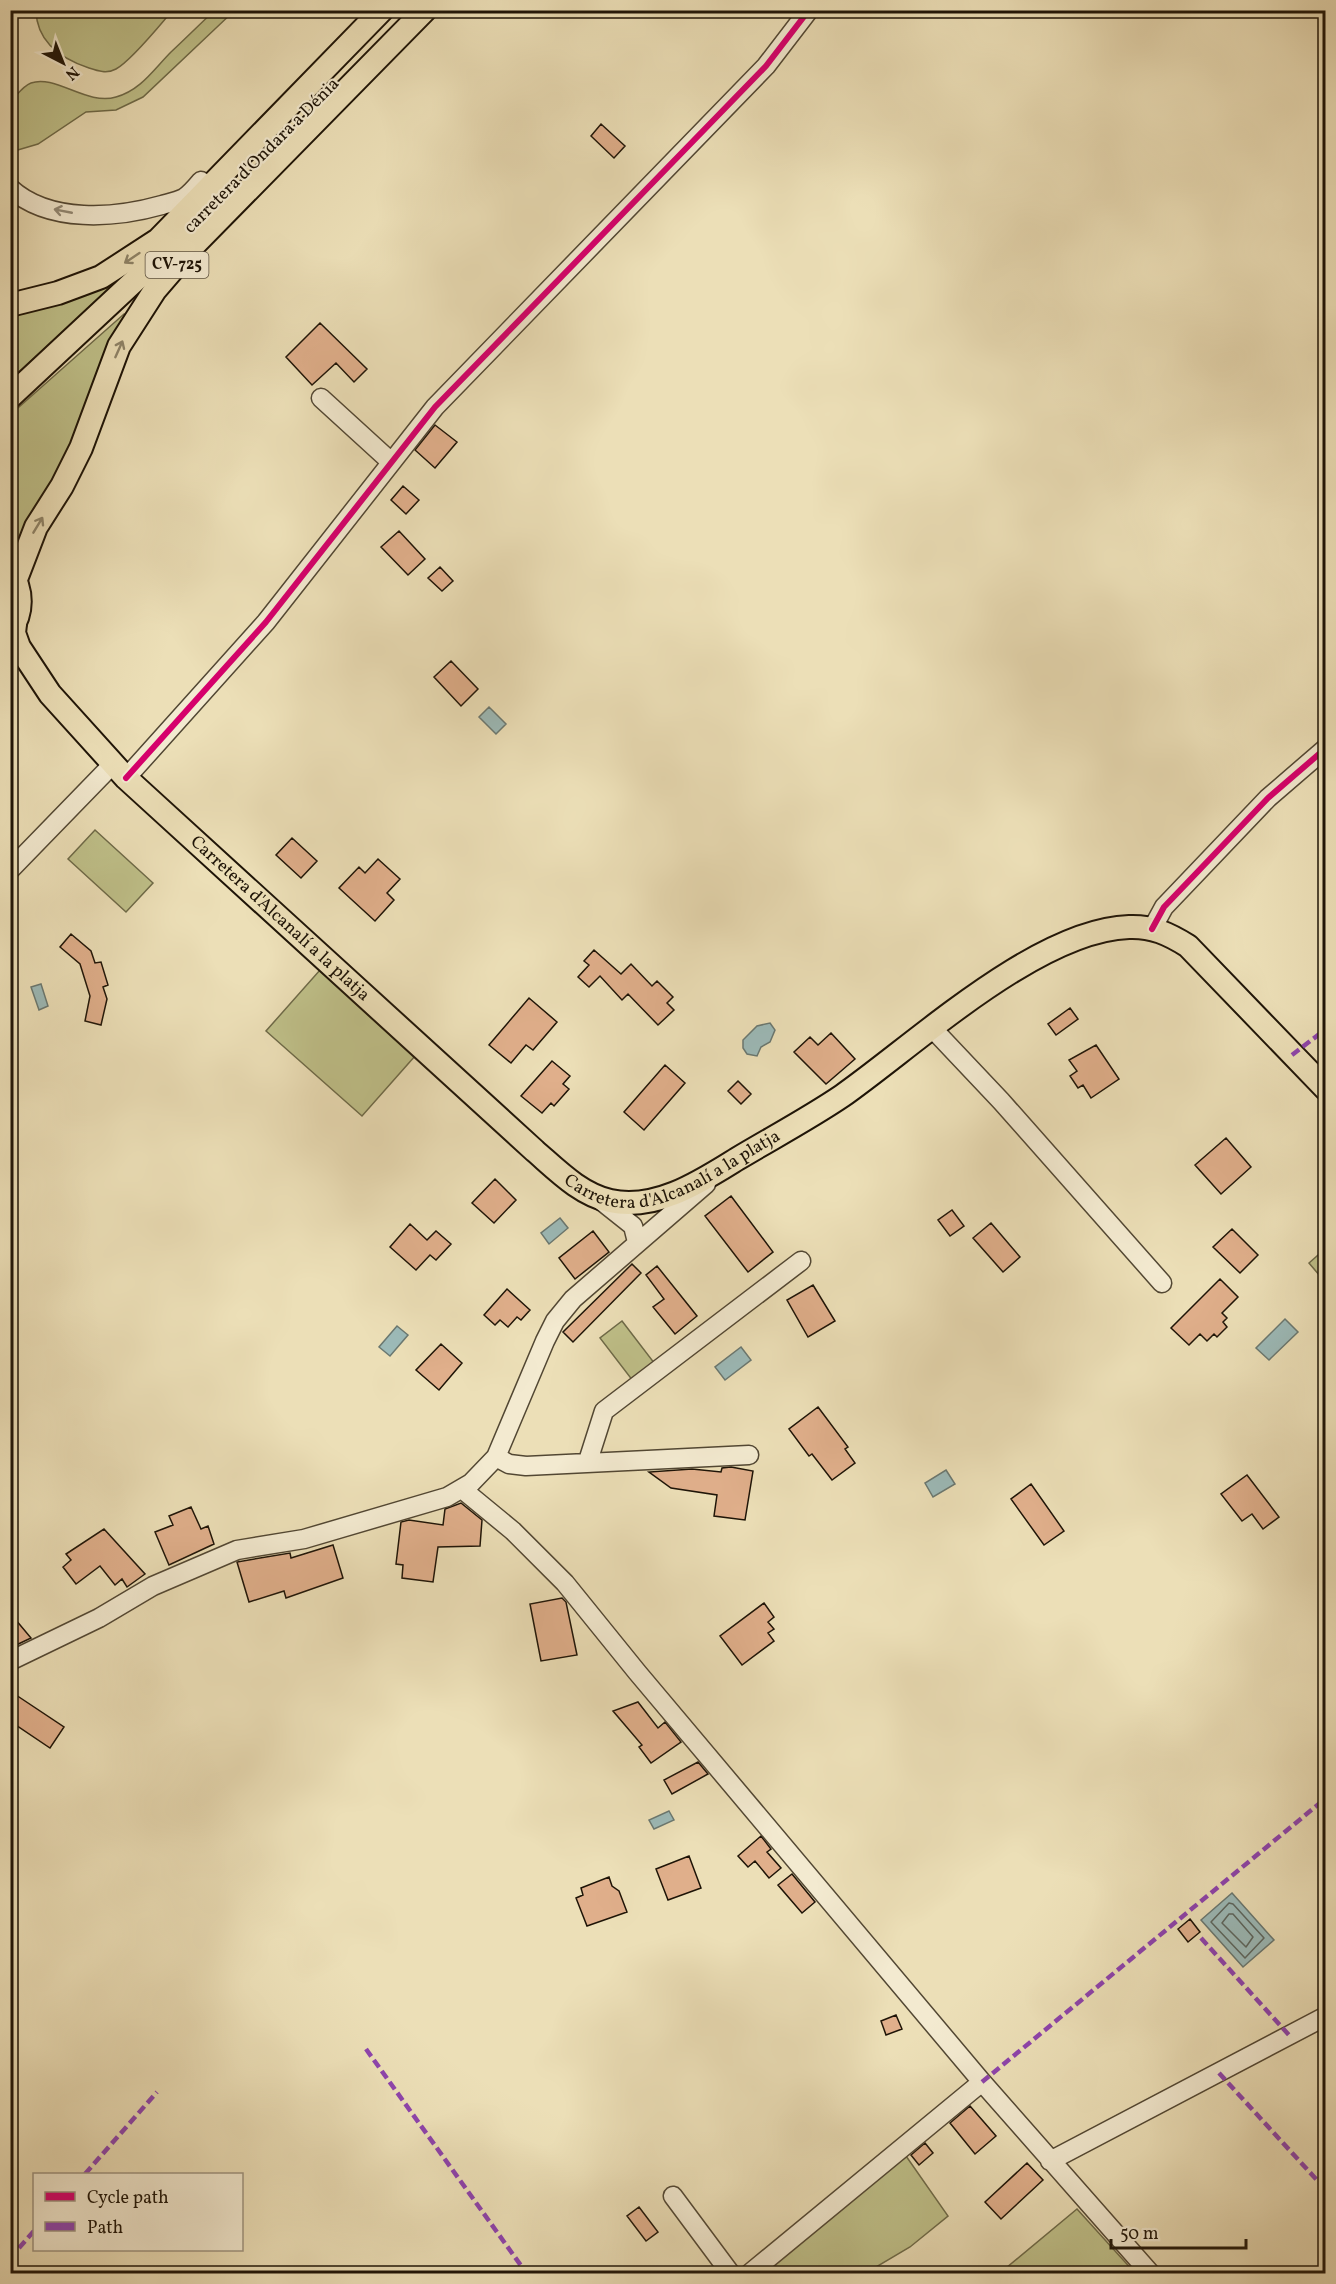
<svg xmlns="http://www.w3.org/2000/svg" width="1336" height="2284" font-family="Vollkorn,serif">
	<style>
		.green { fill: #bfc089; stroke: #6e6a48; stroke-width: 1.5 }
		.water { fill: #9cbab8; stroke: #6a7871; stroke-width: 1.5 }
		.lines { fill: none; stroke-linecap: round; stroke-linejoin: round }
		.shore { stroke: #5d6760; stroke-width: 1.5 }
		.building { fill: #e0af8b; stroke: #1e1407; stroke-width: 1.5 }
		.minor-casing { stroke: #524733; stroke-width: 21 }
		.major-casing { stroke: #1e1407; stroke-width: 26 }
		.minor { stroke: #f3ead0; stroke-width: 18 }
		.major { stroke: #ecdfb7; stroke-width: 22 }
		.quiet { stroke: #8e44ad; stroke-width: 4.5; stroke-dasharray: 9 4.5; stroke-linecap: butt }
		.cycleway-casing { stroke: #f3ead0; stroke-width: 10 }
		.cycleway { stroke: #d6006c; stroke-width: 6 }
		.oneway { stroke: #938a76 }
		.oneway2 { stroke: #8f8468 }
		.labels { text-anchor: middle; dominant-baseline: central; stroke-width: 4.5; stroke-linejoin: round; paint-order: stroke }
		.shield { fill: #f3ead0; stroke: #5e5443; stroke-width: 1.5 }
		.shield-label { font-size: 16px; font-weight: bold; fill: #1e1407 }
		.street-label { font-size: 18px; fill: #1e1407; stroke: #f3ead0 }
	</style>
	<rect width="100%" height="100%" fill="#ecdfb7"/>
	<filter id="stains"><feTurbulence type="fractalNoise" baseFrequency=".00333" numOctaves="4"/><feColorMatrix values="0 0 0 0 .2 0 0 0 0 .09 0 0 0 0 .02 0 0 0 .5 -.17"/></filter>
	<radialGradient id="worn" r=".72"><stop offset=".6" stop-color="#630" stop-opacity="0"/><stop offset="1" stop-color="#630" stop-opacity=".3"/></radialGradient>
	<path class="green" d="M 215,10 L 234,11 L 143,97 L 116,110 L 86,112 L 38,144 L 11,152 L 11,101 C 17,95 23,86 31,83 C 55,74 87,106 116,97 C 141,90 154,69 171,52 C 186,38 200,24 215,10 Z
		M 36,11 L 171,10 L 172,11 C 159,26 132,60 116,69 C 107,74 98,71 89,68 C 62,59 37,42 36,11 Z
		M 113,284 L 115,285 L 11,379 L 10,316 L 65,302 Z
		M 124,314 L 127,315 L 75,444 L 23,529 L 13,551 L 10,550 L 10,415 Z
		M 95,830 L 153,883 L 126,912 L 68,859 Z
		M 320,970 L 415,1056 L 362,1116 L 266,1031 Z
		M 1325,1249 L 1325,1282 L 1309,1263 Z
		M 622,1321 L 655,1364 L 633,1381 L 600,1338 Z
		M 906,2156 L 948,2216 L 910,2247 L 866,2273 L 759,2274 Z
		M 1077,2209 L 1135,2273 L 1000,2273 Z"/>
	<path class="water" d="M 489,707 L 506,724 L 496,734 L 479,717 Z
		M 41,984 L 48,1006 L 39,1010 L 31,987 Z
		M 770,1023 L 775,1030 L 770,1042 L 761,1047 L 757,1056 L 747,1054 L 743,1048 L 743,1040 L 757,1026 Z
		M 560,1218 L 568,1228 L 549,1244 L 541,1233 Z
		M 1285,1319 L 1298,1332 L 1269,1360 L 1256,1348 Z
		M 397,1326 L 408,1335 L 390,1356 L 379,1347 Z
		M 741,1347 L 751,1360 L 725,1380 L 715,1367 Z
		M 946,1470 L 955,1484 L 933,1497 L 925,1483 Z
		M 669,1811 L 674,1820 L 654,1829 L 649,1820 Z
		M 1232,1893 L 1274,1940 L 1243,1967 L 1201,1920 Z"/>
	<g class="lines">
		<path class="shore" d="M 1229,1903 L 1233,1904 L 1264,1938 L 1245,1958 L 1211,1922 Z
			M 1229,1914 L 1233,1914 L 1253,1937 L 1246,1947 L 1222,1923 Z"/>
	</g>
	<path class="building" d="M 601,124 L 625,146 L 614,158 L 591,136 Z
		M 320,323 L 367,369 L 354,382 L 336,363 L 312,385 L 286,357 Z
		M 435,425 L 457,442 L 435,468 L 415,450 Z
		M 403,486 L 419,500 L 406,514 L 391,500 Z
		M 399,531 L 425,559 L 408,575 L 381,547 Z
		M 440,567 L 453,581 L 442,591 L 428,578 Z
		M 451,661 L 478,689 L 461,706 L 434,677 Z
		M 292,838 L 317,861 L 301,878 L 276,855 Z
		M 378,859 L 400,879 L 387,893 L 394,900 L 375,921 L 339,888 L 359,867 L 365,873 Z
		M 71,934 L 91,951 L 95,963 L 101,962 L 108,985 L 103,987 L 107,999 L 101,1025 L 85,1021 L 90,996 L 80,964 L 60,947 Z
		M 594,950 L 621,974 L 631,964 L 652,986 L 657,981 L 673,997 L 667,1003 L 674,1010 L 658,1025 L 628,994 L 622,1000 L 600,976 L 589,987 L 578,977 L 589,965 L 584,961 Z
		M 529,998 L 557,1022 L 533,1050 L 526,1045 L 511,1063 L 489,1045 Z
		M 1070,1008 L 1078,1019 L 1056,1035 L 1048,1024 Z
		M 831,1033 L 855,1059 L 826,1084 L 794,1052 L 810,1037 L 818,1045 Z
		M 1096,1045 L 1119,1079 L 1091,1098 L 1083,1085 L 1078,1088 L 1070,1076 L 1077,1071 L 1069,1060 Z
		M 552,1061 L 570,1076 L 563,1084 L 569,1089 L 554,1106 L 551,1103 L 542,1113 L 521,1096 Z
		M 665,1065 L 685,1083 L 644,1130 L 624,1112 Z
		M 738,1081 L 751,1094 L 741,1104 L 728,1091 Z
		M 1226,1138 L 1251,1167 L 1221,1194 L 1195,1165 Z
		M 495,1179 L 516,1200 L 494,1223 L 472,1203 Z
		M 731,1196 L 773,1252 L 748,1272 L 705,1216 Z
		M 952,1210 L 964,1226 L 950,1236 L 938,1220 Z
		M 991,1223 L 1020,1257 L 1003,1272 L 973,1238 Z
		M 410,1224 L 427,1240 L 436,1231 L 451,1244 L 436,1260 L 430,1255 L 416,1270 L 390,1247 Z
		M 1232,1229 L 1258,1255 L 1240,1273 L 1213,1247 Z
		M 593,1231 L 609,1252 L 575,1279 L 559,1258 Z
		M 632,1264 L 641,1273 L 573,1342 L 563,1332 Z
		M 657,1266 L 697,1316 L 675,1334 L 653,1307 L 664,1299 L 646,1275 Z
		M 1220,1279 L 1238,1297 L 1222,1313 L 1227,1318 L 1223,1322 L 1227,1327 L 1217,1337 L 1214,1334 L 1207,1341 L 1200,1334 L 1189,1345 L 1171,1328 Z
		M 813,1285 L 835,1321 L 808,1337 L 787,1300 Z
		M 507,1289 L 530,1310 L 521,1320 L 517,1317 L 508,1327 L 500,1320 L 495,1325 L 484,1315 Z
		M 441,1344 L 462,1363 L 439,1390 L 416,1370 Z
		M 818,1407 L 848,1447 L 845,1449 L 855,1463 L 832,1480 L 812,1454 L 809,1456 L 789,1429 Z
		M 731,1467 L 753,1471 L 745,1520 L 714,1516 L 717,1495 L 671,1488 L 649,1472 L 692,1469 L 721,1472 L 722,1468 Z
		M 1247,1475 L 1279,1517 L 1263,1529 L 1252,1514 L 1242,1521 L 1221,1494 Z
		M 1031,1484 L 1064,1531 L 1044,1545 L 1011,1499 Z
		M 461,1503 L 482,1520 L 480,1546 L 438,1547 L 433,1582 L 402,1578 L 403,1565 L 396,1564 L 401,1522 L 409,1520 L 443,1525 L 445,1509 Z
		M 191,1507 L 201,1529 L 208,1526 L 214,1544 L 169,1565 L 155,1532 L 173,1525 L 169,1516 Z
		M 104,1529 L 145,1574 L 127,1587 L 122,1579 L 115,1585 L 100,1566 L 76,1584 L 63,1567 L 71,1560 L 66,1554 Z
		M 333,1545 L 343,1578 L 286,1598 L 284,1591 L 249,1602 L 237,1562 L 290,1553 L 291,1558 Z
		M 562,1598 L 566,1602 L 577,1655 L 541,1661 L 530,1604 Z
		M 764,1603 L 774,1617 L 768,1622 L 774,1629 L 768,1633 L 774,1641 L 742,1665 L 720,1636 Z
		M 10,1613 L 31,1638 L 10,1648 Z
		M 10,1691 L 64,1727 L 50,1748 L 10,1721 Z
		M 638,1702 L 658,1728 L 665,1722 L 681,1742 L 651,1763 L 639,1747 L 642,1745 L 613,1711 Z
		M 698,1762 L 708,1774 L 672,1794 L 664,1780 Z
		M 761,1836 L 771,1849 L 767,1852 L 781,1868 L 769,1878 L 755,1861 L 748,1867 L 738,1856 Z
		M 689,1856 L 701,1888 L 668,1900 L 656,1869 Z
		M 792,1874 L 815,1902 L 802,1913 L 778,1885 Z
		M 609,1877 L 612,1886 L 619,1891 L 627,1912 L 587,1926 L 576,1898 L 583,1895 L 581,1888 Z
		M 1190,1919 L 1200,1932 L 1188,1942 L 1178,1929 Z
		M 896,2015 L 902,2029 L 886,2035 L 881,2021 Z
		M 970,2106 L 996,2136 L 975,2154 L 950,2123 Z
		M 925,2143 L 933,2153 L 919,2165 L 911,2155 Z
		M 1027,2163 L 1043,2180 L 1001,2219 L 985,2202 Z
		M 639,2207 L 658,2232 L 646,2241 L 627,2216 Z"/>
	<g class="lines">
		<defs>
			<path id="minor" d="M 10,188 C 49,224 116,218 162,205 C 169,203 178,201 184,198 C 190,194 196,187 201,181
				M 321,398 L 390,461
				M 126,778 L 266,622 L 435,407 L 766,66 L 809,10
				M 10,870 L 113,764
				M 1152,929 L 1164,907 L 1268,798 L 1326,748
				M 932,1028 L 1001,1101 L 1162,1283
				M 599,1199 L 633,1226 L 637,1242
				M 496,1457 L 509,1464 L 526,1466 L 749,1455
				M 588,1461 L 604,1411 L 801,1261
				M 462,1489 L 513,1531 L 565,1583 L 637,1672 L 982,2082 L 1151,2274
				M 10,1661 L 99,1618 L 153,1586 L 237,1550 L 304,1539 L 447,1497 L 471,1483 L 496,1457 L 545,1341 L 555,1321 L 573,1299 L 706,1184
				M 1050,2161 L 1326,2016
				M 673,2196 L 731,2274
				M 749,2274 L 982,2082"/>
			<g id="major">
				<path d="M 10,305 L 58,293 L 101,277 L 158,240 L 382,10"/>
				<path d="M 10,397 L 189,230"/>
				<path d="M 10,571 C 23,590 23,613 10,631"/>
				<path d="M 16,579 L 36,527 L 62,486 L 81,448 L 119,346 L 155,290 L 192,247 L 425,10"/>
				<path id="s1" d="M 15,624 L 14,633 L 19,647 L 50,694 L 126,778 L 535,1151 C 558,1171 580,1194 610,1201 C 656,1211 700,1182 737,1159 C 772,1138 808,1119 842,1096 C 916,1044 1037,930 1129,927 C 1152,926 1169,934 1188,946 L 1326,1089"/>
			</g>
		</defs>
		<use href="#minor" class="minor-casing"/>
		<use href="#major" class="major-casing"/>
		<use href="#minor" class="minor"/>
		<use href="#major" class="major"/>
		<path class="quiet" d="M 1292,1055 L 1326,1029
			M 1201,1938 L 1289,2035
			M 10,1965 L 12,1962
			M 366,2049 L 527,2274
			M 1219,2073 L 1326,2190
			M 982,2082 L 1326,1798
			M 85,2174 L 157,2092
			M 10,2258 L 34,2231"/>
		<defs>
			<path id="cycleway" d="M 126,778 L 266,622 L 435,407 L 766,66 L 809,10
				M 1152,929 L 1164,907 L 1268,798 L 1326,748"/>
		</defs>
		<use href="#cycleway" class="cycleway-casing"/>
		<use href="#cycleway" class="cycleway"/>
	</g>
	<defs><path id="oneway-shaft" d="M-6 0H5M1.5-3L5.5 0L1.5 3" fill="none" stroke-width="1.6" stroke-linecap="round" stroke-linejoin="round" transform="scale(1.5)"/></defs>
	<use class="oneway" href="#oneway-shaft" transform="translate(63 211) rotate(-169)"/>
	<g class="oneway2">
		<use href="#oneway-shaft" transform="translate(132 258) rotate(146)"/>
		<use href="#oneway-shaft" transform="translate(119 349) rotate(-66)"/>
		<use href="#oneway-shaft" transform="translate(38 525) rotate(-59)"/>
	</g>
	<g class="labels">
		<rect class="shield" x="145.5" y="252" width="63" height="26" rx="4.5"/>
		<g class="shield-label">
			<text x="177" y="265">CV-725</text>
		</g>
		<g class="street-label">
			<text transform="translate(262 156) rotate(-45)">carretera d'Ondara a Dénia</text>
			<text stroke="none"><textPath href="#s1" startOffset="402">Carretera d'Alcanalí a la platja</textPath></text>
			<text stroke="none"><textPath href="#s1" startOffset="906">Carretera d'Alcanalí a la platja</textPath></text>
		</g>
	</g>
	<rect width="1336" height="2284" fill="none" stroke="#ecdfb7" stroke-width="36"/>
	<rect x="12" y="12" width="1312" height="2260" fill="none" stroke="#1e1407" stroke-width="3"/>
	<rect x="18" y="18" width="1300" height="2248" fill="none" stroke="#1e1407" stroke-width="1.5"/>
	<rect x="33" y="2173" width="210" height="78" fill="#f3ead0" stroke="#9e9480" stroke-width="1.5"/>
	<rect x="45" y="2192" width="30" height="9" fill="#d6006c" stroke="#9e9480" stroke-width="1.5"/>
	<text x="87" y="2203" font-size="18" fill="#1e1407">Cycle path</text>
	<rect x="45" y="2222" width="30" height="9" fill="#8e44ad" stroke="#9e9480" stroke-width="1.5"/>
	<text x="87" y="2233" font-size="18" fill="#1e1407">Path</text>
	<g transform="translate(63 63) rotate(138)" stroke="#f3ead0" stroke-width="4.5" paint-order="stroke">
	<path d="M0-4.5L10 22L0 15L-10 22Z" fill="#1e1407"/>
	<text y="-9" font-size="16" font-weight="bold" text-anchor="middle" fill="#1e1407">N</text>
	</g>
	<path d="M1111 2239v9h135v-9" fill="none" stroke="#1e1407" stroke-width="3"/>
	<text x="1120" y="2239" font-size="18" fill="#1e1407" stroke="#f3ead0" stroke-width="4.5" paint-order="stroke">50 m</text>
	<rect width="100%" height="100%" filter="url(#stains)"/>
	<rect width="100%" height="100%" fill="url(#worn)"/>
</svg>
